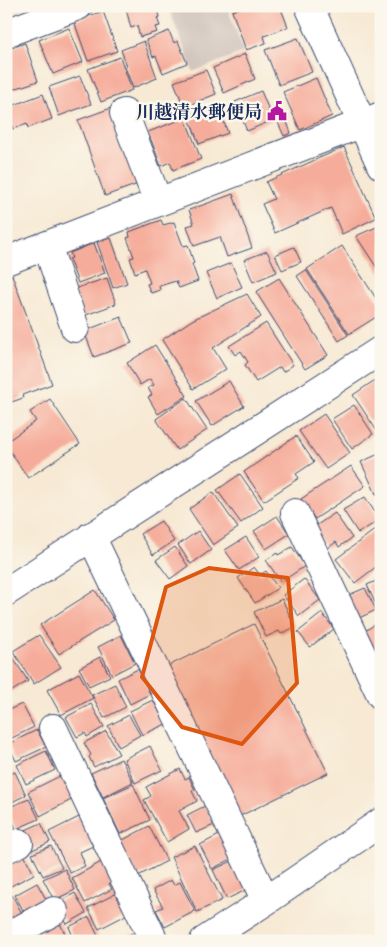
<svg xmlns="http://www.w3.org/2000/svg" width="387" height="947" font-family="'Gentium Book Plus','Noto Serif JP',serif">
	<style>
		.industrial { fill: #cec1b9 }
		.building { fill: #f6ac9a }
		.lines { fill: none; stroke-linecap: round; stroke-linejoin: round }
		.minor-casing { stroke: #3c4b70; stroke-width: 30 }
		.minor { stroke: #fff; stroke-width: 28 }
		.marked { fill: #de5710; fill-opacity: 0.2; stroke: #de5710; stroke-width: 4; stroke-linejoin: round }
		.labels { text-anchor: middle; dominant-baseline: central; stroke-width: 5; stroke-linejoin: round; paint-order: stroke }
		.poi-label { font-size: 18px; font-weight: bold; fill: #1b2f5e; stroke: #fbf7ec; text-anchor: end }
	</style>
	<rect width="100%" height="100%" fill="#fbf7ec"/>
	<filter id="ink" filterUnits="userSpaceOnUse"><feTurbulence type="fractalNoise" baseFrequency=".02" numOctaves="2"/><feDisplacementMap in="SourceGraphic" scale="10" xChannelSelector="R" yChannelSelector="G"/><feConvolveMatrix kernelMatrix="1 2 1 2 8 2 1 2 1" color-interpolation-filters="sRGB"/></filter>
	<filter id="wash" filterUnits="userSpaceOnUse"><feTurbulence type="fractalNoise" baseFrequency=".0096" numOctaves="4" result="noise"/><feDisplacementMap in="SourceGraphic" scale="20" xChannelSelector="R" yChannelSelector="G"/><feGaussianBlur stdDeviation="1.12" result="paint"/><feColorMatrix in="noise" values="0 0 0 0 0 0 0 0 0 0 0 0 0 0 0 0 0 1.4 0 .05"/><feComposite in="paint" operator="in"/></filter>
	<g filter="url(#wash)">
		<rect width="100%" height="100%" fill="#f7e9d3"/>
		<path class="industrial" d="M 168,6 L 227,6 L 244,52 L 193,72 Z"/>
		<g id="blocks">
			<path class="building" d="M 128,6 L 157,6 L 160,17 L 157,18 L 160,26 L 155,27 L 157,32 L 140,37 L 137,26 L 131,28 L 126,9 L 129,8 Z
				M 245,6 L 280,6 L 288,27 L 264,36 L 266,43 L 246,50 L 232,11 Z
				M 103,11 L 117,51 L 88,61 L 74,21 Z
				M 69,28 L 83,62 L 53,74 L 39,40 Z
				M 169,31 L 174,43 L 178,41 L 187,63 L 163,73 L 156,56 L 153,57 L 146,40 Z
				M 298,38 L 312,72 L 279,85 L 265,50 Z
				M 144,41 L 157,78 L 133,88 L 125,67 L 127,66 L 121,50 Z
				M 25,43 L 38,81 L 8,91 L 6,87 L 6,50 Z
				M 245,54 L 255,79 L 224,93 L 213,68 Z
				M 120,57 L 132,90 L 101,102 L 88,69 Z
				M 206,70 L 216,94 L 184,107 L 174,82 Z
				M 80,76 L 91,104 L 59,116 L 49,87 Z
				M 316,78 L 332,116 L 300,130 L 283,92 Z
				M 261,91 L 273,120 L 247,131 L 235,102 Z
				M 43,94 L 52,119 L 28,128 L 27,124 L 13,129 L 6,112 L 6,108 Z
				M 217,104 L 228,133 L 199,144 L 188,115 Z
				M 111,108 L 138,184 L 105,196 L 78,120 Z
				M 284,114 L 291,133 L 284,136 L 276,118 Z
				M 185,118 L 201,159 L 173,170 L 170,162 L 161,166 L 148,132 Z
				M 344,147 L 376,218 L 342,234 L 331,208 L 275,233 L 262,204 L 274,199 L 266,182 Z
				M 233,194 L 252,248 L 227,257 L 220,237 L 194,246 L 187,226 L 194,224 L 189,210 Z
				M 161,220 L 163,225 L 174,222 L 183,246 L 188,245 L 194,263 L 192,264 L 198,281 L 179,288 L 176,281 L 159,286 L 160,290 L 151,293 L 147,284 L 150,283 L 145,269 L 135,273 L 130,258 L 134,257 L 127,238 L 130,237 L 129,232 Z
				M 381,225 L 381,274 L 356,236 Z
				M 111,238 L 127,283 L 113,288 L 97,242 Z
				M 94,243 L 105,273 L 78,283 L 69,259 L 72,258 L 70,253 Z
				M 342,246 L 381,306 L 381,314 L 349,334 L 307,269 Z
				M 294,247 L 301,262 L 282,270 L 275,255 Z
				M 267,251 L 277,272 L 253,282 L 244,260 Z
				M 231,263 L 242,287 L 217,298 L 206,273 Z
				M 306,270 L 348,335 L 339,341 L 297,276 Z
				M 12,275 L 52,384 L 22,395 L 23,398 L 6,404 L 6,278 Z
				M 107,278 L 116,304 L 83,316 L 74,289 Z
				M 279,278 L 328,355 L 305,369 L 256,292 Z
				M 247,294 L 261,317 L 213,348 L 226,369 L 193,389 L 162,340 L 192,320 Z
				M 121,317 L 132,343 L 94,357 L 84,331 Z
				M 266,323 L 293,365 L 283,372 L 280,367 L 256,382 L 245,365 L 248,362 L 241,351 L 235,355 L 229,346 Z
				M 155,345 L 187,396 L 158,414 L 148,397 L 152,395 L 148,388 L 154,385 L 150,379 L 140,385 L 127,363 Z
				M 375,380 L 381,389 L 381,437 L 353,395 Z
				M 229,381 L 244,406 L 212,426 L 196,401 Z
				M 186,398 L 207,430 L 177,450 L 156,419 Z
				M 50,399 L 80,444 L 28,478 L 6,445 L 6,442 L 36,421 L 30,412 Z
				M 354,405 L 373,434 L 352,449 L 332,419 Z
				M 324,414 L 350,453 L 326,469 L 299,431 Z
				M 296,436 L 314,462 L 296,474 L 299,478 L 264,501 L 244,472 Z
				M 381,453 L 381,492 L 376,494 L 361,462 Z
				M 351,466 L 365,486 L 315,519 L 301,499 Z
				M 240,474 L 263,507 L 241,523 L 217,490 Z
				M 213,492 L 238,528 L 213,545 L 189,509 Z
				M 365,497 L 380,520 L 358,533 L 343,510 Z
				M 335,513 L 352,538 L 339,547 L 336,542 L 328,548 L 311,529 Z
				M 277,516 L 289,534 L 266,549 L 254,531 Z
				M 161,521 L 174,541 L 153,555 L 140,534 Z
				M 377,528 L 381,533 L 381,563 L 355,583 L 336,559 Z
				M 198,531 L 211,550 L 191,564 L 178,545 Z
				M 246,537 L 259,557 L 239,570 L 225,550 Z
				M 175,547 L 188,566 L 170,579 L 156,560 Z
				M 292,547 L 305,566 L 281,582 L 266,560 L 277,553 L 278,555 Z
				M 254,567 L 260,575 L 266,571 L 278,588 L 255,603 L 238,578 Z
				M 304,579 L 320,600 L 299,616 L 283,595 Z
				M 381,579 L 381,606 L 377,607 L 367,585 Z
				M 365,588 L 376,610 L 355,620 L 344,597 Z
				M 95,590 L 114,620 L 59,654 L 40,625 Z
				M 282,599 L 295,627 L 281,634 L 279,631 L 266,637 L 254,612 Z
				M 322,613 L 334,629 L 310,647 L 298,632 Z
				M 381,620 L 381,654 L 377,657 L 361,634 Z
				M 254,624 L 328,773 L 240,816 L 166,667 Z
				M 39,635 L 61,667 L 34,684 L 13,651 Z
				M 121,635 L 135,663 L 112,675 L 98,647 Z
				M 6,647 L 28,681 L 9,693 L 6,689 Z
				M 100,657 L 110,676 L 89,686 L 79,668 Z
				M 138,669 L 150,694 L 130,704 L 118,679 Z
				M 79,673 L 93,698 L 61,715 L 47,690 Z
				M 115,684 L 126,707 L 104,718 L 92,695 Z
				M 153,700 L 166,724 L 142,735 L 130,711 Z
				M 22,704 L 34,727 L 6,741 L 6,711 Z
				M 91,704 L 104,727 L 87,737 L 85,733 L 77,737 L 66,717 Z
				M 129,715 L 140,735 L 119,747 L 108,726 Z
				M 37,730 L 46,747 L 16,761 L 8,744 Z
				M 106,731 L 119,754 L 94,767 L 89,757 L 91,755 L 84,743 Z
				M 150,746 L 162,770 L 135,783 L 124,759 Z
				M 46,751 L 55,770 L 26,784 L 17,765 Z
				M 121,759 L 133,782 L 103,797 L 91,773 Z
				M 180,769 L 185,779 L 189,777 L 195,790 L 192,791 L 197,801 L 179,811 L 189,829 L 167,842 L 144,800 L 151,796 L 146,787 Z
				M 15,772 L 26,795 L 6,805 L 6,776 Z
				M 62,775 L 75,798 L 40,816 L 28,792 Z
				M 133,784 L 150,820 L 120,834 L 103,798 Z
				M 29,799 L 39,819 L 16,829 L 7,808 Z
				M 205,806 L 214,825 L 196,833 L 187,815 Z
				M 83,815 L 95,839 L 90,841 L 93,846 L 80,852 L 84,862 L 83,862 L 85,866 L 70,873 L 49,832 Z
				M 41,823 L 50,842 L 30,851 L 21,832 Z
				M 149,826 L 167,861 L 138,876 L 119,842 Z
				M 221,834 L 233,858 L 212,869 L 200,845 Z
				M 51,846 L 62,868 L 43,876 L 32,854 Z
				M 195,846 L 222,900 L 197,912 L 171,857 Z
				M 23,853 L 34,874 L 9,887 L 6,881 L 6,861 Z
				M 105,860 L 116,880 L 109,884 L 112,889 L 85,903 L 72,878 Z
				M 234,860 L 248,889 L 227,899 L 213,870 Z
				M 65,869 L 75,890 L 54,900 L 43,879 Z
				M 171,880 L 174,885 L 180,882 L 195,911 L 165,927 L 156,910 L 163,907 L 153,890 Z
				M 37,883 L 47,901 L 26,916 L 15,895 Z
				M 119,892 L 130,913 L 99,929 L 88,908 Z
				M 75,893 L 86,913 L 67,924 L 55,904 Z
				M 12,895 L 25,919 L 6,929 L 6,898 Z
				M 89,917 L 99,938 L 92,941 L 75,941 L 69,927 Z
				M 58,920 L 69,941 L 45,941 L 40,929 Z
				M 132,933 L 137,941 L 118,941 Z"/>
		</g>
	</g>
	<g filter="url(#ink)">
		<use href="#blocks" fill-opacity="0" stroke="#3c4b70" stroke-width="1"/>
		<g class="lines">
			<defs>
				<path id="minor" d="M 309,6 L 381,165
					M 6,33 L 78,6
					M 124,113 L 158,202
					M 47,245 L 75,328
					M 6,261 L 381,116
					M 295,513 L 381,695
					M 91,536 L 266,901
					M 6,592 L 381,350
					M 53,728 L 154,941
					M 6,849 L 19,843
					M 6,937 L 54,911
					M 204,941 L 266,901 L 381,822"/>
			</defs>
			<use href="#minor" class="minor-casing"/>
			<use href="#minor" class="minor"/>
		</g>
	</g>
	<path class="marked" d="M 209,568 L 288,578 L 297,683 L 242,744 L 182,727 L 142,677 L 166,587 Z"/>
	<defs>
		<symbol id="civic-bare" viewBox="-9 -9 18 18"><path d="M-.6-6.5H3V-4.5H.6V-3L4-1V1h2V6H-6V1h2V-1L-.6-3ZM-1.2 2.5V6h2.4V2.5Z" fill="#b5179e" stroke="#fbf7ec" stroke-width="2.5" paint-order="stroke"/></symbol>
	</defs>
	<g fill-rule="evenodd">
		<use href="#civic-bare" x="263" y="97" width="28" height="28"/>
	</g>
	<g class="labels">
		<g class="poi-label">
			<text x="262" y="111">川越清水郵便局</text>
		</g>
	</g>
	<rect width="387" height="947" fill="none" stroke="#fbf7ec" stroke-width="25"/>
</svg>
